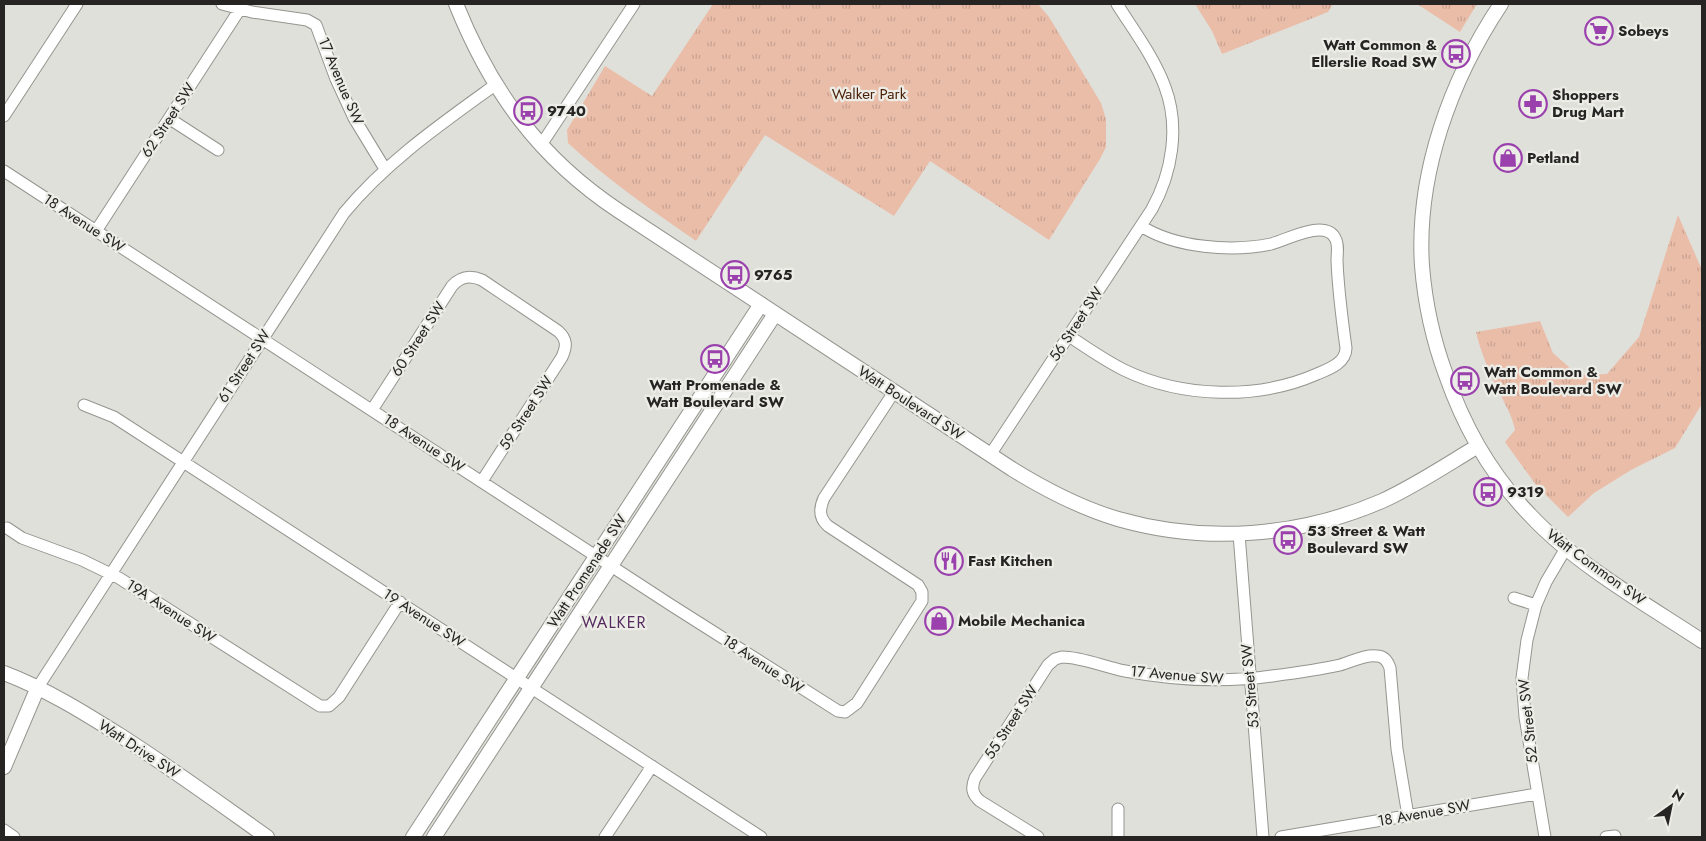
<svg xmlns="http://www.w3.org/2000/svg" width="1706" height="841" font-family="Jost,sans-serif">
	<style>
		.grass { fill: url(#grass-tufts) }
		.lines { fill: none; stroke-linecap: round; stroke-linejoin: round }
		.minor-casing { stroke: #95948f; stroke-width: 13 }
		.tertiary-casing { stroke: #95948f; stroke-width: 16 }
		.minor { stroke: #fff; stroke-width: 11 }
		.tertiary { stroke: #fff; stroke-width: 14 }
		.labels { text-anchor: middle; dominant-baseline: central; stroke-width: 4.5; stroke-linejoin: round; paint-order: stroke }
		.poi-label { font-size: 15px; font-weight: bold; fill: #262523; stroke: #edede7; text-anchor: start }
		.street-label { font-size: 15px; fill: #262523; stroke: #edede7 }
		.park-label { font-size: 15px; fill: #4c2109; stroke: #edede7 }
		.neighbourhood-label { font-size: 16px; letter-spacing: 1px; fill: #552a5f; stroke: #edede7 }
	</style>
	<defs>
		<pattern id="grass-tufts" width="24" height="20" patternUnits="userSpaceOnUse" patternTransform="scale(1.25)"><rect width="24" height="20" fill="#eabda9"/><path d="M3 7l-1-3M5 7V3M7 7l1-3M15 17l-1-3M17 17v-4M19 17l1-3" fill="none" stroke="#c9a291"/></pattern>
	</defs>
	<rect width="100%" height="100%" fill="#e0e0da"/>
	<path class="grass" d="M 713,4 L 1038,4 L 1049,17 L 1101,103 L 1106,119 L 1106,147 L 1100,159 L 1049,240 L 930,161 L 894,216 L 765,135 L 696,241 C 652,210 607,180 568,143 L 567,130 L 605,66 L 652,96 Z
		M 1195,4 L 1333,4 L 1328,12 L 1222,54 L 1212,31 Z
		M 1417,4 L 1477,4 L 1460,32 Z
		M 1678,215 L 1702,270 L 1702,404 L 1675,448 L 1631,470 L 1594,493 L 1568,517 L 1536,485 L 1505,442 L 1515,430 C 1512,414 1502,399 1495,384 C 1487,367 1480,349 1476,332 L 1540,321 L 1553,353 L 1578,375 L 1607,374 L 1639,337 Z"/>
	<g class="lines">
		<defs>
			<path id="minor" d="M 222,4 L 252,12 L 307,20 L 316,25 L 336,79 L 354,118 L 385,169
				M 4,116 L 77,4
				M 170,119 L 218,150
				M 541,145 L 634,4
				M 4,171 L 671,605 L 838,711 L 845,712 L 857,703 L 922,601 L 922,592 L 918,585 L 828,526 C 819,518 819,509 824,498 L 894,392
				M 96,231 L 240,9
				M 1069,336 C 1087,348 1104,360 1124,370 C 1182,398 1258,400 1317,374 C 1329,369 1346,363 1346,348 C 1342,319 1338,290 1337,260 C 1337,253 1339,244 1335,238 C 1332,232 1325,230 1319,230 C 1303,230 1286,240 1271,244 C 1232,252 1175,248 1141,226
				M 84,405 L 114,417 L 761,837
				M 372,410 L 452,286 C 461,276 470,275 482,280 L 558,331 C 567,339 567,346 562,357 L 482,481
				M 990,455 L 1152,209 C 1172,173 1180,127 1165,87 C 1154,57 1134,31 1117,4
				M 7,528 L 22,538 L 82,560 L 119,578 L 320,706 L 329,706 L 339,697 L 400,602
				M 1239,534 L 1263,837
				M 1514,598 L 1536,605
				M 38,687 L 344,213 C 386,162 441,124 495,85
				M 4,830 L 14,837
				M 605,837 L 652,766
				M 1038,837 L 980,801 C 972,794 971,788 975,778 L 1048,665 L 1055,659 L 1062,657 C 1082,657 1104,667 1125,671 C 1174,680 1223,683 1272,676 C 1295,673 1318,670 1340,665 C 1351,662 1366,654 1377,656 C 1384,656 1388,662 1390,668 L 1397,749 L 1408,816
				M 1118,837 L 1118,809
				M 1281,837 L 1537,794
				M 1545,837 L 1525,717 L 1522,678 L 1527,640 L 1536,605 L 1546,582 L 1566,548
				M 1606,837 L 1615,836"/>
			<path id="tertiary" d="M 456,4 C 491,91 539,158 619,211 L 1012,469 C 1046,490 1081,508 1118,519 C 1205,544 1299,537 1382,501 C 1415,486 1446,465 1478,446
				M 1501,4 C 1451,79 1416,174 1422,266 C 1425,303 1433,340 1446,375 C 1464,427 1492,476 1531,516 C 1577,565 1646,604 1702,641
				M 4,673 C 46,689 83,712 121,736 C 171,768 219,803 267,837
				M 4,767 L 38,687
				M 413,837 L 761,304
				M 434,837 L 775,314"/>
		</defs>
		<use href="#minor" class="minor-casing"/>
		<use href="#tertiary" class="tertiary-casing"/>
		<use href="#minor" class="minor"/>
		<use href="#tertiary" class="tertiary"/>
	</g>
	<defs>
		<symbol id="supermarket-ring" viewBox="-11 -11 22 22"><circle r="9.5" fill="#edede7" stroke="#9a41ad" stroke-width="1.5"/><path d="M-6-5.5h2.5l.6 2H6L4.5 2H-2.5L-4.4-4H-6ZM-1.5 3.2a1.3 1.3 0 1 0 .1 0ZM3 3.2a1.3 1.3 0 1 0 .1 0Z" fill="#9a41ad"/></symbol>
		<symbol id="bus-ring" viewBox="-11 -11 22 22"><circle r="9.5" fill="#edede7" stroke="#9a41ad" stroke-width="1.5"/><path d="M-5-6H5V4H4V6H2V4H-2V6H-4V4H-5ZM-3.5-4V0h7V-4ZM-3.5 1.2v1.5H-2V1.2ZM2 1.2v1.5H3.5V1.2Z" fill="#9a41ad"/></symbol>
		<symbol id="pharmacy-ring" viewBox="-11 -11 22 22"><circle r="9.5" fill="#edede7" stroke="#9a41ad" stroke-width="1.5"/><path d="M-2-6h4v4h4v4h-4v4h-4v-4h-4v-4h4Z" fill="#9a41ad"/></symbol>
		<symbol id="shop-ring" viewBox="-11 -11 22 22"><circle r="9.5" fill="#edede7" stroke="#9a41ad" stroke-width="1.5"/><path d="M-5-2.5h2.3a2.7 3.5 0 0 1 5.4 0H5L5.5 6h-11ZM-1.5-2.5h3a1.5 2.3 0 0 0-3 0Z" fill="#9a41ad"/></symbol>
		<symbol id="restaurant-ring" viewBox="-11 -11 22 22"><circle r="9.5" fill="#edede7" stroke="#9a41ad" stroke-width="1.5"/><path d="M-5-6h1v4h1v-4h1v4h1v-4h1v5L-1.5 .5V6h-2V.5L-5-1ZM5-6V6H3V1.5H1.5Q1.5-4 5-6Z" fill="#9a41ad"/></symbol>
	</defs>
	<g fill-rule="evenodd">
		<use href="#supermarket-ring" x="1583" y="15" width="32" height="32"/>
		<use href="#bus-ring" x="1440" y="38" width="32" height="32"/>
		<use href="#pharmacy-ring" x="1517" y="88" width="32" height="32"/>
		<use href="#bus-ring" x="512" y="95" width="32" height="32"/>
		<use href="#shop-ring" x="1492" y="142" width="32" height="32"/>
		<use href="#bus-ring" x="719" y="259" width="32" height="32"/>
		<use href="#bus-ring" x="699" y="343" width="32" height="32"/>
		<use href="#bus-ring" x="1449" y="365" width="32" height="32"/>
		<use href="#bus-ring" x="1472" y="476" width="32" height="32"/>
		<use href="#bus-ring" x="1272" y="524" width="32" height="32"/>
		<use href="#restaurant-ring" x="933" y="545" width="32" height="32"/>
		<use href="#shop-ring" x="923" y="605" width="32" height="32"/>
	</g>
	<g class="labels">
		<g class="poi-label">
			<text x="1618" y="31">Sobeys</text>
			<text x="1437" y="45" text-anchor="end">Watt Common &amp;<tspan x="1437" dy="17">Ellerslie Road SW</tspan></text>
			<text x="1552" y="95">Shoppers<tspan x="1552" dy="17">Drug Mart</tspan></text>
			<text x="547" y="111">9740</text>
			<text x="1527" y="158">Petland</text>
			<text x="754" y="275">9765</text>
			<text x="1484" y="372">Watt Common &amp;<tspan x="1484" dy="17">Watt Boulevard SW</tspan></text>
			<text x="715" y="385" text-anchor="middle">Watt Promenade &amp;<tspan x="715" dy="17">Watt Boulevard SW</tspan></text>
			<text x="1507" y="492">9319</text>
			<text x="1307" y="531">53 Street &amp; Watt<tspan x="1307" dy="17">Boulevard SW</tspan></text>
			<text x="968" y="561">Fast Kitchen</text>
			<text x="958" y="621">Mobile Mechanica</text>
		</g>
		<g class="street-label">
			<text transform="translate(341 81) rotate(67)">17 Avenue SW</text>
			<text transform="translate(168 120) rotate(-57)">62 Street SW</text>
			<text transform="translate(84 223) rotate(33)">18 Avenue SW</text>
			<text transform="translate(1076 324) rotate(-57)">56 Street SW</text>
			<text transform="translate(418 339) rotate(-57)">60 Street SW</text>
			<text transform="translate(244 366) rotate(-57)">61 Street SW</text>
			<text transform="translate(911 403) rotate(33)">Watt Boulevard SW</text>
			<text transform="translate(526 413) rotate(-57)">59 Street SW</text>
			<text transform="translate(424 443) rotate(33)">18 Avenue SW</text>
			<text transform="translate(1596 567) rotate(36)">Watt Common SW</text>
			<text transform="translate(587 571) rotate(-57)">Watt Promenade SW</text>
			<text transform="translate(171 611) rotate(33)">19A Avenue SW</text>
			<text transform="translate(424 618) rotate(33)">19 Avenue SW</text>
			<text transform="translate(763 664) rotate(33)">18 Avenue SW</text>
			<text transform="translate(1177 675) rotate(5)">17 Avenue SW</text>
			<text transform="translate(1250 686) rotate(-95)">53 Street SW</text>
			<text transform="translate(1528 721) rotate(-96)">52 Street SW</text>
			<text transform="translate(1011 722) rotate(-57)">55 Street SW</text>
			<text transform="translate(139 749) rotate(33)">Watt Drive SW</text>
			<text transform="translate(1424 813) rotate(-10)">18 Avenue SW</text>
		</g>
		<g class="park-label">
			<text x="869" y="94">Walker Park</text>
		</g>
		<g class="neighbourhood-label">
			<text x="614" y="622">WALKER</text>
		</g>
	</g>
	<rect width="1706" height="841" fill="none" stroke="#262523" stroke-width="10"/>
	<g transform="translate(1671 806) rotate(33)" stroke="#edede7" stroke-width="4" paint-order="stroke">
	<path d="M0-4L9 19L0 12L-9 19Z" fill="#262523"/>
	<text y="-8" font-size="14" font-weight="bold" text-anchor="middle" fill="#262523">N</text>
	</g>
</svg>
